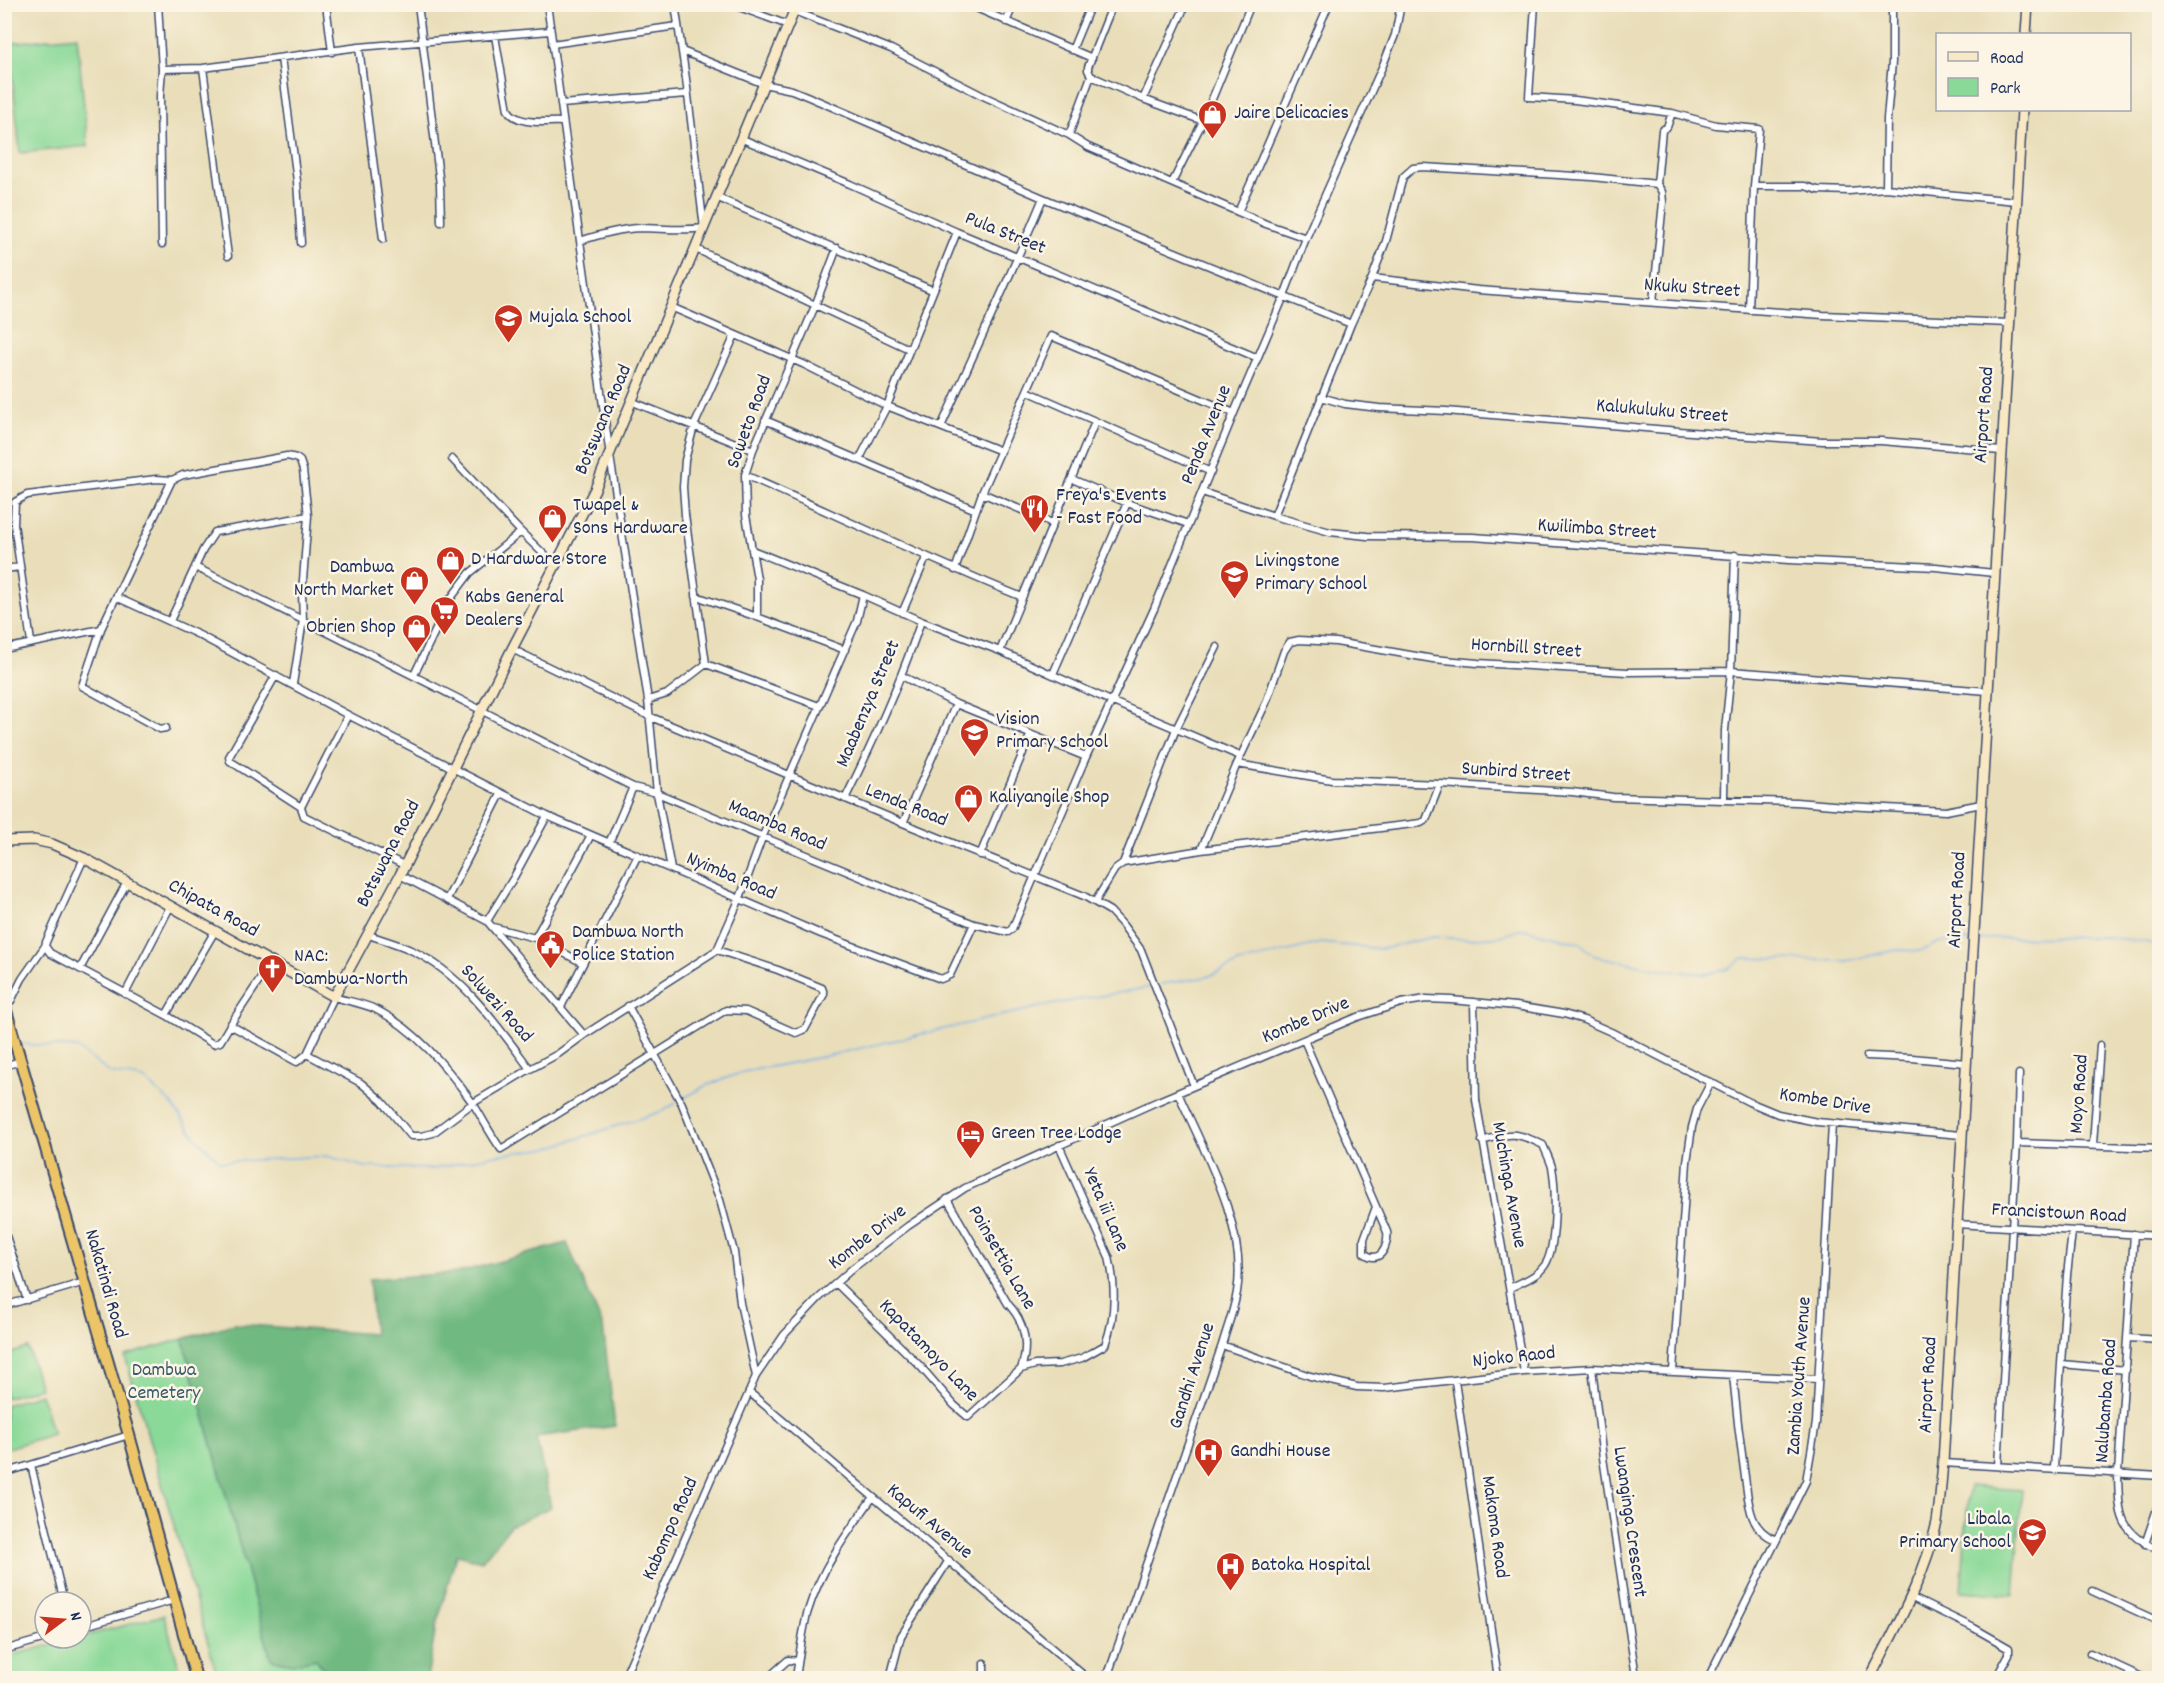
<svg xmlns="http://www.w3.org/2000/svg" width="2164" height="1683" font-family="Dekko,sans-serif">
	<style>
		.green { fill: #8ad998; stroke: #52847b; stroke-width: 1.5 }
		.forest { fill: #6fb980; stroke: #45746f; stroke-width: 1.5 }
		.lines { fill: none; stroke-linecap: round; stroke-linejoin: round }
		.stream { stroke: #78afe7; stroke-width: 1.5 }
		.street-casing { stroke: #3a496c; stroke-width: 9 }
		.secondary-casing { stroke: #3a496c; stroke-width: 12 }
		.highway-casing { stroke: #3a496c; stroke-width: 14 }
		.street { stroke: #fff; stroke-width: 6 }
		.secondary { stroke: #f8e8c3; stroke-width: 9 }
		.highway { stroke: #edc569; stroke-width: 10 }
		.labels { text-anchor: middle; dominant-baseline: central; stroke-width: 5; stroke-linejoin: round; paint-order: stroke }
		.poi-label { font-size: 20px; fill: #1b2f5e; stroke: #fcf5e5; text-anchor: start }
		.street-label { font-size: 20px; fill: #1b2f5e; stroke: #fcf5e5 }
		.park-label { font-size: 20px; fill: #375a6c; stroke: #fcf5e5 }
	</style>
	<rect width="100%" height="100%" fill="#fcf5e5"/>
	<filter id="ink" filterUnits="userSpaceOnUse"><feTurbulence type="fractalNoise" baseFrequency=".0167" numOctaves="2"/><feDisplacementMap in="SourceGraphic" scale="12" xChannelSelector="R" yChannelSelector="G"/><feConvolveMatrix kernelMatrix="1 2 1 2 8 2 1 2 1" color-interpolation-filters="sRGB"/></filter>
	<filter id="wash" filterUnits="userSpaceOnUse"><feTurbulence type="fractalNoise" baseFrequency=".008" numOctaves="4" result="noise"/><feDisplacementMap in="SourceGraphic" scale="24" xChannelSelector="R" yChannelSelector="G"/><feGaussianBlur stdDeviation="1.35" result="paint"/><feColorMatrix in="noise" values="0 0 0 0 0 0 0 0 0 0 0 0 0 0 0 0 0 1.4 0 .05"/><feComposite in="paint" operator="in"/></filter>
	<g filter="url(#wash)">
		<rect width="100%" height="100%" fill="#e9deb9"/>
		<path class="green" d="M 77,36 L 88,146 L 20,153 L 9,43 Z
			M 183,1339 L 271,1659 L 292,1664 L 316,1659 L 325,1670 L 328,1678 L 218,1678 L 125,1356 Z
			M 28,1348 L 40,1388 L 5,1398 L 5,1355 Z
			M 41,1394 L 53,1434 L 5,1449 L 5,1405 Z
			M 1969,1486 L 2022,1490 L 2014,1595 L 1961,1591 Z
			M 164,1615 L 182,1678 L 5,1678 L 5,1657 Z"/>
		<path class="forest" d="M 567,1243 L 603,1327 L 615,1426 L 536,1437 L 551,1507 L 510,1526 L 482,1561 L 456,1555 L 436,1627 L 427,1678 L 328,1678 L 325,1670 L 316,1659 L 292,1664 L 271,1659 L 183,1339 L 233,1324 L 374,1334 L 369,1279 L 457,1273 Z"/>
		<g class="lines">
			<path class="stream" d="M 1979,940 L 1997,938 L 2107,937 L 2146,942 L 2160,948
				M 1161,984 L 1207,977 L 1239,963 L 1321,943 L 1382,949 L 1433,937 L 1468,939 L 1500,936 L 1523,929 L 1580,943 L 1595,956 L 1670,971 L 1706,974 L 1727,969 L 1743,958 L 1845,961 L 1897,950 L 1921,951 L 1940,942 L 1969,941
				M 21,1044 L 77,1048 L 110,1073 L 144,1079 L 171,1103 L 196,1138 L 221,1162 L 327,1156 L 365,1167 L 433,1169 L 495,1155 L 548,1148 L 663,1111 L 676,1103
				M 4,1045 L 10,1045
				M 684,1098 L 705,1086 L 743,1072 L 822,1057 L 1044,1006 L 1151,987"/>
		</g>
	</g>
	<g filter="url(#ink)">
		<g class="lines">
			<defs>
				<path id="street" d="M 158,4 L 162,69 L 160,96 L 162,244
					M 326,4 L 332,52
					M 418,4 L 440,185 L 441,222
					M 547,4 L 610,456 L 648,700 L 657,793 L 671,869
					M 731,4 L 788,25
					M 967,4 L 1092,58
					M 1113,4 L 1088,67 L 1088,70 L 1091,76 L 1143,99 L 1203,121
					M 1535,4 L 1529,97 L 1575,100 L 1672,113 L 1716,125 L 1759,129 L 1754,186 L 1749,310
					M 794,11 L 891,49 L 981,95 L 1069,135 L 1088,147 L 1266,224 L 1306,238
					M 1006,22 L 1014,4
					M 495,36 L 508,110 C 518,126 545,121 562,122
					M 552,44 L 677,26
					M 359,47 L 383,239
					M 1072,50 L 1091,4
					M 682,51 L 764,84 L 792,90 L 809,97 L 1043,198 L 1351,324
					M 281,58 L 297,181 L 301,243
					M 203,68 L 228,256
					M 162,69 L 203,68 L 359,47 L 550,31
					M 1143,99 L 1186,4
					M 561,104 L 687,94
					M 1069,135 L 1091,76
					M 740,138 L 850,184 L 957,232 L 1258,358
					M 1172,183 L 1203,121 L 1251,4
					M 1657,184 L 1662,130 L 1667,127 L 1672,113
					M 1754,186 L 1805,186 L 1818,190 L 1849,191 L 1886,188 L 2016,201
					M 1886,188 L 1887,119 L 1892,62 L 1892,4
					M 716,197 L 932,290
					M 1238,212 L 1329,4
					M 957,232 L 887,406 L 859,460 L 976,510
					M 580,241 C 598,235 619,229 639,228 C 661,228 682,231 704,228 L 686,79 L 675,4
					M 696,249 L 909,349
					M 1372,278 L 1478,290 L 1823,315 L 2009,323
					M 671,307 L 803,364 L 887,406 L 1001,451
					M 735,335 L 694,426 L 685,460 L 683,487 L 685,515 L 706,664 L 819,706
					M 1027,391 L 1211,472
					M 1321,397 L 1345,404 L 1379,408 L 1446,411 L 1691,432 L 1823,441 L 1881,441 L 2001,451
					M 633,402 L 753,450
					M 765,420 L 859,460
					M 941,427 C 975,351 1011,275 1043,198
					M 452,459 L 521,532 L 556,566
					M 745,475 C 838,516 928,559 1022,597
					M 1072,479 L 1127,503 L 1188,524
					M 1202,492 L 1274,516 L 1330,532 L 1367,536 L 1473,537 L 1789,560 L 1936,567 L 1994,573
					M 982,493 L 1052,523
					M 1274,516 L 1351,324 L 1372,278 L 1386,241 L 1403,177 L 1413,168 L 1423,167 L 1592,177 L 1657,184 L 1662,192 L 1663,202 L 1653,302
					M 752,550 L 863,595 L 921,621 L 1000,651 L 1113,702 L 1240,756
					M 195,567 C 342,638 487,714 633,787 L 657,793 L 974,924 L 1008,932 L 1012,929 L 1086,757 L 1154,609 L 1234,413 L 1284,296 L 1306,238 L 1383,65 L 1395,35 L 1401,4
					M 4,569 L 20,567
					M 955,570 L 982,493 L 1051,336 L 1234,413
					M 696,596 L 757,617 L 845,650
					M 116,597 L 172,480 L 183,475 L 287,456 L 296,458 L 300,461 L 303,470 L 308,516 L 302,593 L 303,620 L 293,684
					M 902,613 L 926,558
					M 757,617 L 757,579 L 746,515 L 745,475 L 753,450 L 815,306 L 837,248
					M 170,621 L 203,550 L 215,532 L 308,516
					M 31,642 L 14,524 L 15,502 L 27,495 L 156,479 L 172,480
					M 4,649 L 101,629
					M 512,649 L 651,717 L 903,823 L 1084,896 L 1110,911 L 1122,924 L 1141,950 L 1194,1086
					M 1000,651 L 1095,422
					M 1053,674 L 1127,503
					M 276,675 L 229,757 L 230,761 L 301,807 L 304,816 L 404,865
					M 414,675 L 451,598 L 470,573 L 521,532
					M 902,676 L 956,704 L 1086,757
					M 648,700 L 667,694 L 706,664
					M 166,728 L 160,729 L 82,686 L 101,629 L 116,597 L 199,635 L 348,715 L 547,816 L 821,934 L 941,979 L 950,975 L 974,924
					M 1237,764 L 1332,780 L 1440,784
					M 845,799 C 874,741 900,683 921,621
					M 1724,799 L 1725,730 L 1731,671 L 1735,555
					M 301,807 L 348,715
					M 903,823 L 956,704
					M 609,843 L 633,787
					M 1201,850 L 1237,764 L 1266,703 L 1284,651 L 1290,642 L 1299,640 L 1336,642 L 1433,659 L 1478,663 L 1627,672 L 1731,671 L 1988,691
					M 980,855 L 1030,736
					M 84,858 L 46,942 L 45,946 L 50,953 L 166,1015 L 213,1044 L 220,1042 L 230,1025 L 271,963
					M 1123,863 L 1176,729 L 1217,647
					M 400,875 L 487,921 L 584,1035
					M 447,899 L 501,794
					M 1095,902 L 1115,869 L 1123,863 L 1201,850 L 1421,823 L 1426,820 L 1440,784 L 1572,792 L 1613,797 L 1796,802 L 1845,806 L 1946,811 L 1981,804
					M 487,921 L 514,877 L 547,816
					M 493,927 L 535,938 L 583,963
					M 369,935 C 383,940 399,944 413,951 C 463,975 497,1025 530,1069
					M 535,938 L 591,835
					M 80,969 L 127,882
					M 125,994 L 170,907
					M 1474,1002 L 1476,1100 L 1524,1372
					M 4,1003 L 11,1001 L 22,979 L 45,946
					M 628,1006 L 682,1104 L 720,1200 L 734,1252 L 740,1303 L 756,1376
					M 561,1007 L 638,855
					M 166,1015 L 215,931
					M 230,1025 L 297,1062 L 307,1054 L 334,997 C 347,1001 362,1003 375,1009 C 414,1028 446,1066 472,1102 C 482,1117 490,1134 501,1149 L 726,1010 L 746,1011 L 796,1033 L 805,1029 L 824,994 L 822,988 L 778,970 L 717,950
					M 1304,1040 L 1387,1232 C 1389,1245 1380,1266 1364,1253 L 1364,1239 L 1376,1207
					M 307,1054 L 361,1083 L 382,1101 L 411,1136 L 421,1136 L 433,1133 L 473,1103 L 530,1069 L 558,1054 L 584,1035 L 717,950 L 740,898 L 762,838 L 857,621 L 863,595
					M 1867,1056 L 1912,1058 L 1966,1063
					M 4,1066 L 21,1061
					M 1482,1141 C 1509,1132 1518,1132 1543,1145 C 1546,1152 1550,1160 1552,1167 C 1556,1188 1557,1247 1545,1265 C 1537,1277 1523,1281 1510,1288
					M 2017,1143 L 2160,1148
					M 2093,1144 L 2100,1045
					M 947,1199 L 1008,1304 C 1025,1322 1029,1345 1021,1369
					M 1957,1224 L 2160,1236
					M 4,1230 L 27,1300
					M 2134,1234 L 2118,1473 C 2119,1515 2118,1531 2160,1551
					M 836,1283 L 921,1367 L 954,1405 L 968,1417 L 1021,1369 L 1035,1365 L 1060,1364 L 1082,1358 L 1105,1345 C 1116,1316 1116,1287 1109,1257 L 1059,1145
					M 4,1306 L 85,1282
					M 2128,1338 L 2160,1340
					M 1222,1345 L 1310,1376 L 1357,1387 L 1384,1388 L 1524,1372 L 1592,1368 L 1817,1379
					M 2062,1364 L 2126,1370
					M 1592,1368 L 1602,1451 L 1635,1670 L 1640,1678
					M 1673,1371 L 1687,1162 L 1692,1127 L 1697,1109 L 1711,1082
					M 1733,1375 C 1736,1409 1740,1443 1745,1477 C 1747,1491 1748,1506 1753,1518 C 1757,1528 1766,1536 1776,1540
					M 1455,1381 L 1498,1678
					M 749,1392 L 1087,1678
					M 1943,1463 L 2160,1476
					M 31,1465 L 64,1602
					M 1998,1466 L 2017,1143 L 2019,1074
					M 2054,1468 L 2067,1275 L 2072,1232
					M 4,1473 L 129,1435
					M 2145,1544 L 2160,1500
					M 2092,1591 L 2160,1622
					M 1910,1597 L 1974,1628 L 2009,1648 L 2009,1654 L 1996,1678
					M 81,1627 L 174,1600
					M 4,1650 L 46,1638
					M 2090,1653 L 2144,1678
					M 984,1663 L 984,1678
					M 624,1678 L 756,1376 L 784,1335 L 819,1298 L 853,1268 L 908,1226 L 965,1188 L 1156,1102 L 1355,1018 L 1401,1003 L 1426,999 L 1451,1000 L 1516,1006 L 1564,1014 L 1584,1020 L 1611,1032 L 1749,1102 L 1778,1114 L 1817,1122 L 1961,1135
					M 769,1678 L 771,1675 L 788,1660 L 798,1661
					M 796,1678 C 799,1657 802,1635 807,1614 C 820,1570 847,1533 873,1497
					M 890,1678 L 901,1636 L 949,1560
					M 1102,1678 L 1110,1670
					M 1109,1678 L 1110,1669 L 1222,1345 C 1227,1328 1234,1310 1237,1292 C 1248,1228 1204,1151 1178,1093
					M 1708,1678 L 1806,1481 L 1816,1423 L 1832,1124
					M 2155,1678 L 2160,1670"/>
				<path id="secondary" d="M 2026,34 L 2028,4
					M 4,841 L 34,840 L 52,844 L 84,858 L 334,997 L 400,875 L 512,649 L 595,489 L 797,4
					M 1870,1678 C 1895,1629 1925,1577 1937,1522 C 1940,1503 1941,1482 1943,1463 L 2022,110"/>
				<path id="highway" d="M 4,1004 L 129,1435 L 196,1678"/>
			</defs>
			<use href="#street" class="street-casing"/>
			<use href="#secondary" class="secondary-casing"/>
			<use href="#highway" class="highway-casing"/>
			<use href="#street" class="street"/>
			<use href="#secondary" class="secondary"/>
			<use href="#highway" class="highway"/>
		</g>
	</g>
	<defs>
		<symbol id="shop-pin" viewBox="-11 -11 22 30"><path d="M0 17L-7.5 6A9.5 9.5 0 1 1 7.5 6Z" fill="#c8321e" stroke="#fcf5e5"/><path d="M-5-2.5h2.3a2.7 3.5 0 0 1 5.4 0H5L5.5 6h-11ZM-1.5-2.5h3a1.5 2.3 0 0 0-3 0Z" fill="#fff"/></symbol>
		<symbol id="school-pin" viewBox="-11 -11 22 30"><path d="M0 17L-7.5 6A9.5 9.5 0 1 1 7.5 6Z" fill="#c8321e" stroke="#fcf5e5"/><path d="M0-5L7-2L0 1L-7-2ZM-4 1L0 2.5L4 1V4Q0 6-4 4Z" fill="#fff"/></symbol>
		<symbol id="restaurant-pin" viewBox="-11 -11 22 30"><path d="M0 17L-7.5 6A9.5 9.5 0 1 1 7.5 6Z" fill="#c8321e" stroke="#fcf5e5"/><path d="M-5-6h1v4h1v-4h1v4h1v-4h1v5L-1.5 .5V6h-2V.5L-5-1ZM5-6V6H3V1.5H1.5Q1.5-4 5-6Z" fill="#fff"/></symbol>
		<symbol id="supermarket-pin" viewBox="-11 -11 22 30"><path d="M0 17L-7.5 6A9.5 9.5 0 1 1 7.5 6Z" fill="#c8321e" stroke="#fcf5e5"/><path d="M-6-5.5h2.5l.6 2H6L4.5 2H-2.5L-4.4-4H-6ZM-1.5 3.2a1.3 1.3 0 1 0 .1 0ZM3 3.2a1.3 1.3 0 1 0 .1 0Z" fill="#fff"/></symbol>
		<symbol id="civic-pin" viewBox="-11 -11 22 30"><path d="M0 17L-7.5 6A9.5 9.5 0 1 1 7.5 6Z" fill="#c8321e" stroke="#fcf5e5"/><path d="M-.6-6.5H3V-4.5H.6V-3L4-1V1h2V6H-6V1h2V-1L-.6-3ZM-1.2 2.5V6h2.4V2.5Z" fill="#fff"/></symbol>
		<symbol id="church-pin" viewBox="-11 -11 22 30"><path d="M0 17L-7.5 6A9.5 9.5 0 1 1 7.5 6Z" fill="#c8321e" stroke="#fcf5e5"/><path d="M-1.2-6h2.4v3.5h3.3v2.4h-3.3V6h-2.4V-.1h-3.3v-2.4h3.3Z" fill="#fff"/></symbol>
		<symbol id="hotel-pin" viewBox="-11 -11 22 30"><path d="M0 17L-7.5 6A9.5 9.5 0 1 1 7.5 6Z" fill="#c8321e" stroke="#fcf5e5"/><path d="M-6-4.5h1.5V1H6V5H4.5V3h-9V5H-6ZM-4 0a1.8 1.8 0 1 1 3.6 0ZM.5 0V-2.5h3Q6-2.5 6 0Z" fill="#fff"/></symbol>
		<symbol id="hospital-pin" viewBox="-11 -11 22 30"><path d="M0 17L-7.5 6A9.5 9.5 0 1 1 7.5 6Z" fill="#c8321e" stroke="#fcf5e5"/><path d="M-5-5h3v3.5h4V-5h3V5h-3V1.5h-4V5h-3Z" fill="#fff"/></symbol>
	</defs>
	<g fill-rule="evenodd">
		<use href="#shop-pin" x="1196" y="98" width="33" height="45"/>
		<use href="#school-pin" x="492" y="302" width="33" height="45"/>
		<use href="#restaurant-pin" x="1018" y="492" width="33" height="45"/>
		<use href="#shop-pin" x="536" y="502" width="33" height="45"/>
		<use href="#shop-pin" x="434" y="544" width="33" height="45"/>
		<use href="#school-pin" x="1218" y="558" width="33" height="45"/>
		<use href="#shop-pin" x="398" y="564" width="33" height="45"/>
		<use href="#supermarket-pin" x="428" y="594" width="33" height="45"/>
		<use href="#shop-pin" x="400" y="612" width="33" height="45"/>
		<use href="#school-pin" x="958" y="716" width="33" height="45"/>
		<use href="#shop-pin" x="952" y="782" width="33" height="45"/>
		<use href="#civic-pin" x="534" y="928" width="33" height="45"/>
		<use href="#church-pin" x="256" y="952" width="33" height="45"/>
		<use href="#hotel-pin" x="954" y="1118" width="33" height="45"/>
		<use href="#hospital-pin" x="1192" y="1436" width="33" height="45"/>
		<use href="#school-pin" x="2016" y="1516" width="33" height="45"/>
		<use href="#hospital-pin" x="1214" y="1550" width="33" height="45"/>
	</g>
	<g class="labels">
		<g class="poi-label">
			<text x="1234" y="114">Jaire Delicacies</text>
			<text x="529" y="318">Mujala School</text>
			<text x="1056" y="496">Freya's Events<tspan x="1056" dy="23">- Fast Food</tspan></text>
			<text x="573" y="506">Twapel &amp;<tspan x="573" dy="23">Sons Hardware</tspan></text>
			<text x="471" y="560">D Hardware Store</text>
			<text x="1255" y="562">Livingstone<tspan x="1255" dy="23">Primary School</tspan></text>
			<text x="394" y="568" text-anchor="end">Dambwa<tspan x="394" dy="23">North Market</tspan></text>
			<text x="465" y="598">Kabs General<tspan x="465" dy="23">Dealers</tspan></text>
			<text x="396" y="628" text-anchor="end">Obrien Shop</text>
			<text x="996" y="720">Vision<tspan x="996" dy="23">Primary School</tspan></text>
			<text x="989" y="798">Kaliyangile Shop</text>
			<text x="572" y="933">Dambwa North<tspan x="572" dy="23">Police Station</tspan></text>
			<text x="294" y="957">NAC:<tspan x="294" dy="23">Dambwa-North</tspan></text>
			<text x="991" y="1134">Green Tree Lodge</text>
			<text x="1230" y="1452">Gandhi House</text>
			<text x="2011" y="1520" text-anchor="end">Libala<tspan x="2011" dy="23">Primary School</tspan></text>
			<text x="1251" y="1566">Batoka Hospital</text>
		</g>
		<g class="street-label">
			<text transform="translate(1005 234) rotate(22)">Pula Street</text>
			<text transform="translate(1692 289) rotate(4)">Nkuku Street</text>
			<text transform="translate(1662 412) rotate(5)">Kalukuluku Street</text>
			<text transform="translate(1985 415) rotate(-86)">Airport Road</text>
			<text transform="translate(604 420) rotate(-67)">Botswana Road</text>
			<text transform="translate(750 422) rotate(-70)">Soweto Road</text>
			<text transform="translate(1207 435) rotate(-68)">Penda Avenue</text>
			<text transform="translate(1597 530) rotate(4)">Kwilimba Street</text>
			<text transform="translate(1526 649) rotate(4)">Hornbill Street</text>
			<text transform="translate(869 704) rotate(-67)">Maabenzya Street</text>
			<text transform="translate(1516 773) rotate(4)">Sunbird Street</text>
			<text transform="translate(906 806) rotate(22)">Lenda Road</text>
			<text transform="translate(777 826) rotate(23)">Maamba Road</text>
			<text transform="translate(389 854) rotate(-63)">Botswana Road</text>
			<text transform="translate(731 877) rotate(23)">Nyimba Road</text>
			<text transform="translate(1958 900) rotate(-87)">Airport Road</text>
			<text transform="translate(213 909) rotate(29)">Chipata Road</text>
			<text transform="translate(496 1004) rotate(48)">Solwezi Road</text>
			<text transform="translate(1306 1021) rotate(-23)">Kombe Drive</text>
			<text transform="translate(2080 1094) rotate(-86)">Moyo Road</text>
			<text transform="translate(1825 1102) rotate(9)">Kombe Drive</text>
			<text transform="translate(1508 1185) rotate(80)">Muchinga Avenue</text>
			<text transform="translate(1105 1210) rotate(67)">Yeta iii Lane</text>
			<text transform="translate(2059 1214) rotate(3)">Francistown Road</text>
			<text transform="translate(868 1238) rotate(-38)">Kombe Drive</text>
			<text transform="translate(1001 1258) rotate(60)">Poinsettia Lane</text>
			<text transform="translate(105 1284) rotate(74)">Nakatindi Road</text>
			<text transform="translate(928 1351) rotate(46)">Kapatamoyo Lane</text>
			<text transform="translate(1514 1358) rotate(-6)">Njoko Raod</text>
			<text transform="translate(1193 1376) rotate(-72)">Gandhi Avenue</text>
			<text transform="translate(1800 1376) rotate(-86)">Zambia Youth Avenue</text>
			<text transform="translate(1929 1385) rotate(-87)">Airport Road</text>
			<text transform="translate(2107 1401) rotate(-86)">Nalubamba Road</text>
			<text transform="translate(929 1522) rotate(40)">Kapufi Avenue</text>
			<text transform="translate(1629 1522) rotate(82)">Lwanginga Crescent</text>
			<text transform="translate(1494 1527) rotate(82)">Makoma Road</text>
			<text transform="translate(671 1529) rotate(-66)">Kabompo Road</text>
		</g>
		<g class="park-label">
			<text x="164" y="1371">Dambwa<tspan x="164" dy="23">Cemetery</tspan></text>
		</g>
	</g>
	<rect width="2164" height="1683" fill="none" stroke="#fcf5e5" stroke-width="24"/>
	<rect x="1936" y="33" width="195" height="78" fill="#fcf5e5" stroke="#a2a6af" stroke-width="1.5"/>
	<rect x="1948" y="52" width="30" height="9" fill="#f8e8c3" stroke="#a2a6af" stroke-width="1.5"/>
	<text x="1990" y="63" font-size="18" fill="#1b2f5e">Road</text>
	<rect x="1948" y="78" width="30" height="18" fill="#8ad998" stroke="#a2a6af" stroke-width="1.5"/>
	<text x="1990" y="93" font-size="18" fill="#1b2f5e">Park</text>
	<g transform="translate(63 1620) rotate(74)"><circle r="28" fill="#fcf5e5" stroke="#a2a6af" stroke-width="1.5"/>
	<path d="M0-4.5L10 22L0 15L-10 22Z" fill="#c8321e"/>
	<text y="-9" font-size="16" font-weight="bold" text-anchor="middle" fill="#1b2f5e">N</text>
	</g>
</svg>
